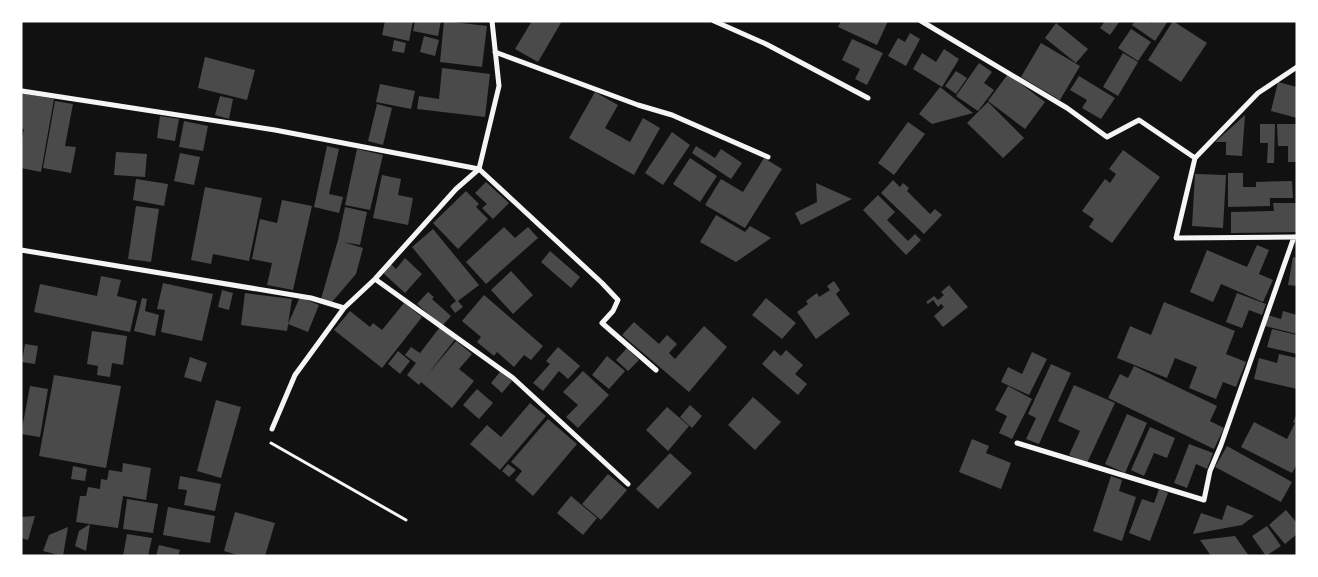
<svg xmlns="http://www.w3.org/2000/svg" width="1318" height="577" font-family="'Open Sans',sans-serif">
	<style>
		.building { fill: #4a4a4a }
		.lines { fill: none; stroke-linecap: round; stroke-linejoin: round }
		.path { stroke: #f5f5f5; stroke-width: 3 }
		.minor { stroke: #f5f5f5; stroke-width: 5 }
	</style>
	<rect width="100%" height="100%" fill="#111"/>
	<path class="building" d="M 385,21 L 413,21 L 409,41 L 382,35 Z
		M 415,21 L 441,21 L 438,36 L 413,31 Z
		M 444,21 L 487,26 L 482,67 L 440,62 Z
		M 532,21 L 562,21 L 538,62 L 515,49 Z
		M 841,21 L 888,21 L 877,45 L 838,27 Z
		M 1105,21 L 1120,21 L 1110,35 L 1100,28 Z
		M 1135,21 L 1149,21 L 1152,23 L 1154,21 L 1168,21 L 1155,41 L 1132,25 Z
		M 1173,21 L 1207,43 L 1181,82 L 1148,60 Z
		M 1056,23 L 1088,49 L 1076,63 L 1045,38 Z
		M 1131,29 L 1151,42 L 1138,61 L 1118,48 Z
		M 910,33 L 920,39 L 906,66 L 888,56 L 898,38 L 905,42 Z
		M 424,36 L 439,40 L 435,56 L 420,52 Z
		M 852,39 L 883,53 L 867,85 L 855,79 L 860,69 L 842,60 Z
		M 394,40 L 406,43 L 404,53 L 392,51 Z
		M 1041,43 L 1080,66 L 1060,100 L 1021,77 Z
		M 944,49 L 959,59 L 942,87 L 913,69 L 922,53 L 936,62 Z
		M 1123,53 L 1138,62 L 1118,96 L 1103,87 Z
		M 205,57 L 255,70 L 247,100 L 198,88 Z
		M 979,63 L 992,72 L 984,83 L 994,90 L 978,111 L 956,96 Z
		M 442,68 L 490,74 L 485,117 L 417,109 L 419,96 L 439,99 Z
		M 956,71 L 967,78 L 956,94 L 945,86 Z
		M 1008,74 L 1045,102 L 1025,129 L 988,101 Z
		M 1079,76 L 1115,98 L 1101,119 L 1082,108 L 1087,100 L 1070,90 Z
		M 1278,82 L 1297,87 L 1297,118 L 1271,111 Z
		M 380,84 L 415,91 L 411,109 L 376,102 Z
		M 940,87 L 973,113 L 932,124 L 919,114 Z
		M 595,92 L 618,105 L 605,128 L 630,142 L 643,118 L 660,128 L 634,175 L 569,138 Z
		M 21,93 L 54,99 L 41,172 L 21,168 L 21,143 L 24,129 L 21,129 Z
		M 220,96 L 233,99 L 229,119 L 215,115 Z
		M 55,101 L 73,104 L 65,146 L 76,147 L 71,173 L 43,168 Z
		M 988,102 L 1024,138 L 1003,158 L 967,123 Z
		M 377,104 L 392,108 L 383,145 L 368,141 Z
		M 1245,115 L 1242,156 L 1226,155 L 1226,142 L 1215,142 Z
		M 160,116 L 179,119 L 175,141 L 157,138 Z
		M 184,121 L 208,126 L 203,151 L 179,147 Z
		M 908,122 L 925,134 L 894,175 L 878,163 Z
		M 1260,124 L 1275,124 L 1274,163 L 1267,163 L 1268,143 L 1260,143 Z
		M 1277,124 L 1297,124 L 1297,162 L 1288,162 L 1288,146 L 1278,146 Z
		M 672,132 L 690,145 L 663,185 L 645,173 Z
		M 327,146 L 339,149 L 329,194 L 343,197 L 339,213 L 314,207 Z
		M 696,146 L 715,158 L 721,149 L 742,163 L 731,179 L 692,153 Z
		M 357,149 L 383,155 L 370,210 L 345,205 Z
		M 1123,150 L 1160,177 L 1112,243 L 1089,227 L 1094,219 L 1082,211 L 1105,179 L 1110,183 L 1116,174 L 1109,169 Z
		M 116,152 L 147,154 L 145,177 L 114,175 Z
		M 180,153 L 200,157 L 194,185 L 174,181 Z
		M 690,158 L 717,176 L 700,202 L 673,184 Z
		M 764,158 L 782,169 L 745,228 L 705,205 L 721,179 L 743,192 Z
		M 1228,173 L 1243,173 L 1243,187 L 1256,187 L 1256,182 L 1292,181 L 1293,198 L 1270,198 L 1270,206 L 1228,207 Z
		M 1195,174 L 1226,175 L 1223,228 L 1192,226 Z
		M 382,175 L 401,179 L 398,195 L 413,198 L 408,225 L 373,218 Z
		M 136,179 L 168,184 L 164,206 L 133,200 Z
		M 893,180 L 900,187 L 903,183 L 909,188 L 907,191 L 930,214 L 935,209 L 942,215 L 924,234 L 881,193 Z
		M 486,182 L 509,203 L 493,219 L 482,208 L 487,204 L 475,193 Z
		M 816,183 L 852,199 L 801,225 L 795,213 L 817,202 Z
		M 205,187 L 262,198 L 249,261 L 213,254 L 211,264 L 191,260 Z
		M 466,191 L 479,204 L 476,207 L 488,219 L 458,249 L 433,223 Z
		M 878,195 L 895,212 L 887,220 L 908,241 L 915,234 L 921,240 L 906,255 L 863,210 Z
		M 282,200 L 312,206 L 293,290 L 267,285 L 272,263 L 252,259 L 260,219 L 277,223 Z
		M 1273,203 L 1297,203 L 1297,232 L 1231,233 L 1231,212 L 1274,211 Z
		M 136,206 L 159,209 L 151,262 L 128,259 Z
		M 345,207 L 367,212 L 360,245 L 343,242 L 363,248 L 356,274 L 332,302 L 321,299 L 338,240 Z
		M 716,215 L 745,232 L 750,226 L 771,238 L 736,262 L 700,242 Z
		M 504,227 L 515,238 L 528,227 L 538,238 L 486,284 L 466,262 Z
		M 433,229 L 479,285 L 458,301 L 463,307 L 455,313 L 450,306 L 456,301 L 412,247 Z
		M 1257,245 L 1269,250 L 1259,274 L 1273,280 L 1263,302 L 1221,284 L 1213,302 L 1190,292 L 1207,250 L 1247,267 Z
		M 550,251 L 580,277 L 571,288 L 541,262 Z
		M 1293,257 L 1297,258 L 1297,286 L 1288,285 Z
		M 405,258 L 422,274 L 405,293 L 382,272 L 390,263 L 396,269 Z
		M 511,271 L 533,295 L 513,314 L 491,290 Z
		M 101,276 L 121,280 L 117,296 L 137,301 L 130,332 L 34,312 L 40,284 L 97,296 Z
		M 834,281 L 840,290 L 836,294 L 850,314 L 816,339 L 797,312 L 808,304 L 806,301 L 817,293 L 819,297 L 830,290 L 827,286 Z
		M 163,283 L 213,294 L 202,341 L 161,332 L 165,310 L 157,309 Z
		M 949,285 L 968,307 L 943,327 L 934,316 L 944,307 L 941,304 L 938,307 L 933,300 L 928,304 L 926,302 L 934,296 L 938,300 L 944,295 L 941,292 Z
		M 222,290 L 233,293 L 229,310 L 218,307 Z
		M 428,292 L 434,297 L 432,299 L 451,316 L 442,326 L 417,304 Z
		M 245,293 L 292,299 L 287,331 L 241,325 Z
		M 1237,293 L 1266,304 L 1262,315 L 1249,310 L 1242,328 L 1226,322 Z
		M 484,295 L 543,346 L 531,360 L 524,355 L 514,367 L 497,352 L 494,356 L 477,342 L 481,337 L 462,321 Z
		M 300,297 L 319,305 L 308,332 L 288,324 Z
		M 142,298 L 147,299 L 145,311 L 159,315 L 155,336 L 134,331 Z
		M 766,298 L 796,323 L 782,339 L 752,315 Z
		M 1164,302 L 1235,331 L 1226,354 L 1246,362 L 1236,387 L 1223,382 L 1216,399 L 1189,388 L 1197,367 L 1175,358 L 1167,378 L 1117,358 L 1130,326 L 1151,335 Z
		M 404,303 L 422,317 L 382,368 L 334,330 L 350,311 L 370,327 L 373,323 L 382,330 Z
		M 1283,311 L 1297,315 L 1297,334 L 1265,326 L 1267,315 L 1281,319 Z
		M 634,322 L 659,344 L 667,335 L 677,344 L 669,353 L 675,359 L 704,326 L 727,347 L 689,392 L 622,335 Z
		M 440,327 L 456,338 L 428,374 L 456,341 L 472,354 L 459,369 L 474,381 L 452,408 L 421,382 L 419,385 L 407,375 L 416,363 L 405,355 L 411,347 L 420,353 Z
		M 1272,329 L 1297,335 L 1297,354 L 1267,347 Z
		M 92,331 L 127,336 L 123,365 L 112,363 L 110,377 L 97,375 L 98,366 L 87,364 Z
		M 25,344 L 38,346 L 35,364 L 22,362 Z
		M 558,347 L 580,366 L 568,379 L 559,371 L 543,391 L 533,383 L 550,364 L 546,361 Z
		M 627,348 L 639,360 L 628,371 L 616,360 Z
		M 774,350 L 781,356 L 786,350 L 803,365 L 795,374 L 807,384 L 798,395 L 762,364 Z
		M 398,351 L 410,361 L 400,374 L 388,364 Z
		M 1032,352 L 1047,359 L 1029,395 L 1001,382 L 1008,367 L 1022,374 Z
		M 1279,354 L 1297,358 L 1297,389 L 1254,379 L 1259,358 L 1277,363 Z
		M 607,356 L 625,371 L 609,389 L 592,375 Z
		M 190,357 L 207,363 L 201,382 L 184,377 Z
		M 1051,364 L 1071,373 L 1039,444 L 1026,439 L 1036,418 L 1028,414 Z
		M 1134,366 L 1217,406 L 1210,421 L 1224,428 L 1214,449 L 1108,398 L 1120,374 L 1128,378 Z
		M 583,371 L 609,395 L 578,428 L 566,417 L 578,405 L 563,392 Z
		M 500,372 L 512,381 L 502,393 L 491,383 Z
		M 54,375 L 121,386 L 106,468 L 39,456 Z
		M 1074,385 L 1115,403 L 1087,463 L 1069,455 L 1080,431 L 1058,421 Z
		M 30,386 L 48,389 L 40,437 L 21,434 Z
		M 1008,386 L 1032,399 L 1012,439 L 999,433 L 1007,416 L 995,410 Z
		M 477,389 L 493,403 L 479,419 L 463,405 Z
		M 753,397 L 781,422 L 755,450 L 728,425 Z
		M 216,400 L 241,407 L 221,478 L 197,471 Z
		M 530,403 L 546,416 L 500,470 L 470,444 L 487,425 L 501,437 Z
		M 690,405 L 702,416 L 692,428 L 680,417 Z
		M 667,407 L 689,426 L 668,451 L 646,430 Z
		M 1127,414 L 1147,423 L 1125,473 L 1105,464 Z
		M 1297,414 L 1297,464 L 1292,473 L 1241,447 L 1254,422 L 1287,439 L 1295,423 L 1293,422 Z
		M 548,419 L 577,444 L 533,496 L 515,480 L 522,471 L 511,462 Z
		M 1150,427 L 1175,438 L 1167,458 L 1154,453 L 1144,476 L 1131,470 Z
		M 972,439 L 989,446 L 986,453 L 1011,463 L 1001,489 L 959,472 Z
		M 1189,444 L 1213,453 L 1207,469 L 1196,464 L 1187,488 L 1174,483 Z
		M 1227,446 L 1292,482 L 1281,502 L 1215,467 Z
		M 670,453 L 692,473 L 658,509 L 636,489 Z
		M 123,463 L 151,468 L 146,500 L 123,496 L 118,528 L 76,522 L 80,496 L 86,496 L 88,487 L 100,489 L 101,479 L 107,480 L 109,470 L 122,472 Z
		M 508,464 L 516,470 L 509,477 L 502,471 Z
		M 73,466 L 87,469 L 85,481 L 71,479 Z
		M 608,474 L 627,490 L 601,520 L 582,504 Z
		M 180,476 L 221,484 L 215,511 L 184,505 L 187,490 L 178,489 Z
		M 1111,476 L 1122,480 L 1119,491 L 1136,497 L 1122,541 L 1093,531 Z
		M 1159,489 L 1168,493 L 1150,541 L 1129,533 L 1142,499 L 1154,503 Z
		M 571,496 L 597,518 L 583,535 L 557,513 Z
		M 127,499 L 158,504 L 153,533 L 123,529 Z
		M 1227,505 L 1254,516 L 1242,525 L 1193,534 L 1201,513 L 1222,520 Z
		M 168,507 L 215,516 L 210,543 L 163,535 Z
		M 1286,510 L 1297,523 L 1297,534 L 1285,544 L 1269,525 Z
		M 235,512 L 275,523 L 265,556 L 241,556 L 224,551 Z
		M 35,516 L 28,540 L 21,538 L 21,517 Z
		M 90,524 L 86,551 L 75,546 L 79,531 Z
		M 1267,526 L 1281,546 L 1266,556 L 1252,536 Z
		M 68,527 L 63,556 L 43,551 L 49,535 Z
		M 127,534 L 152,538 L 148,556 L 123,556 Z
		M 1235,536 L 1249,556 L 1211,556 L 1200,540 Z
		M 159,545 L 180,550 L 178,556 L 156,556 Z"/>
	<g class="lines">
		<path class="path" d="M 271,443 L 406,520"/>
		<path class="minor" d="M 714,21 L 766,44 L 868,98
			M 921,21 L 1067,108 L 1107,137 L 1139,120 L 1195,158
			M 495,52 L 638,105 L 672,115 L 768,157
			M 22,91 L 275,130 L 479,169 L 602,283 L 618,300 L 613,311 L 602,323 L 656,370
			M 1296,237 L 1176,238 L 1195,158 L 1258,93 L 1297,67
			M 21,250 L 311,298 L 344,308
			M 375,279 L 513,378 L 628,484
			M 272,429 L 295,375 L 344,308 L 375,279 L 456,189 L 479,169 L 499,86 L 492,21
			M 1017,443 L 1204,500 L 1210,471 L 1221,445 L 1294,237"/>
	</g>
	<rect width="1318" height="577" fill="none" stroke="#ffffff" stroke-width="45"/>
</svg>
